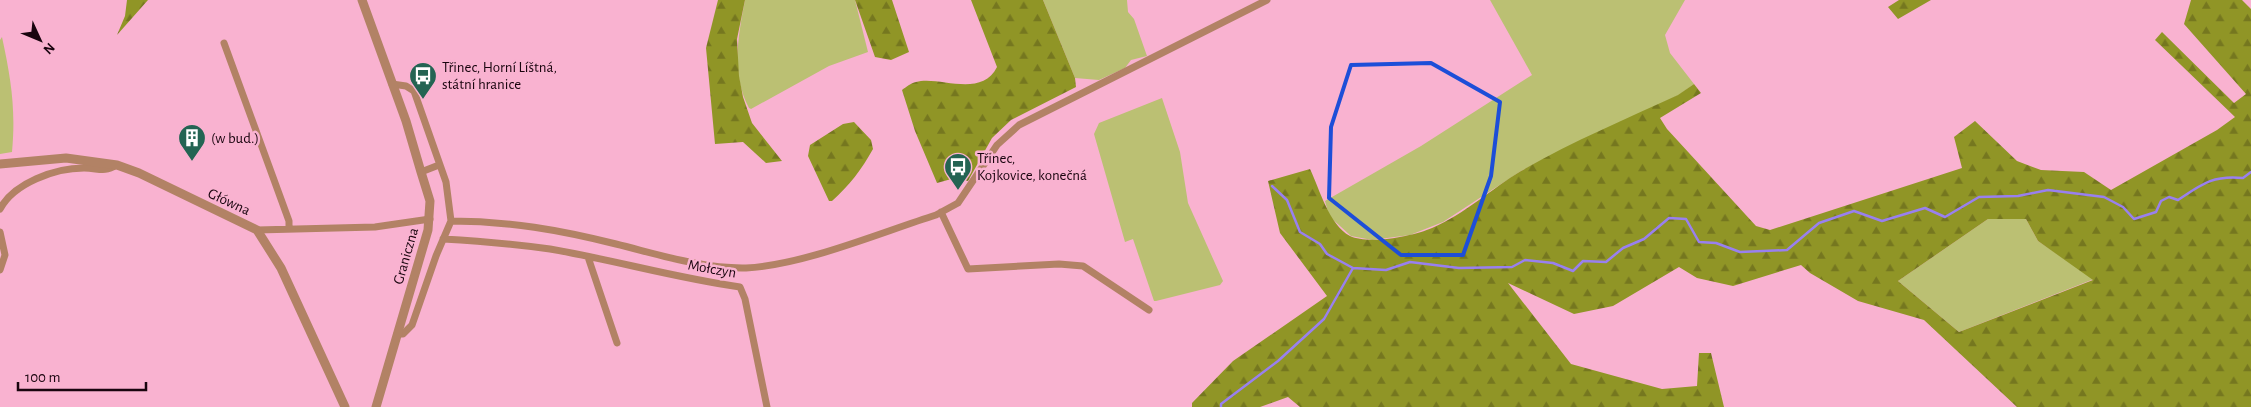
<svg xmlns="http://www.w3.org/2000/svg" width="2251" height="407" font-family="'Alegreya Sans',sans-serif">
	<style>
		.grass { fill: #bbc073 }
		.forest { fill: url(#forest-firs); fill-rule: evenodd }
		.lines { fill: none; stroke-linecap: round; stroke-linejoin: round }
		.stream { stroke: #9980ef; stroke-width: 2.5 }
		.minor { stroke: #b28265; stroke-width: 7 }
		.tertiary { stroke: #b28265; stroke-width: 9 }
		.marked { fill: none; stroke: #1d4ed8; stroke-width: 4; stroke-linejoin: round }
		.labels { text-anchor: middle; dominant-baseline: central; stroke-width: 5; stroke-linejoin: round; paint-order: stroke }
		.poi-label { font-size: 15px; fill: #19040e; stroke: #f9b2d0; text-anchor: start }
		.street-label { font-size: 15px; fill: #19040e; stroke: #f9b2d0 }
	</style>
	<defs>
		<pattern id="forest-firs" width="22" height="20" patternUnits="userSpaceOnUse" patternTransform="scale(1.25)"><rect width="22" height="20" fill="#909526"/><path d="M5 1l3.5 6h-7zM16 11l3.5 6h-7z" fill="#75771f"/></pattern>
	</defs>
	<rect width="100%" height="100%" fill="#f9b2d0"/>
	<path class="grass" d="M 745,0 L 855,0 L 868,52 L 829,66 L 751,109 L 749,108 C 731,74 738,36 745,0 Z
		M 1043,0 L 1127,0 L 1128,12 L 1134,19 L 1147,56 L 1131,60 L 1125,68 L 1099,80 L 1075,78 Z
		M 1490,0 L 1685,0 L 1665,35 L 1670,53 L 1694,84 L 1679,95 L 1550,156 L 1521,171 L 1443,222 L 1410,235 L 1372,240 L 1351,236 L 1329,216 L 1325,201 L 1421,146 L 1532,75 Z
		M 2,37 C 11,79 16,109 12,152 L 0,154 L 0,40 Z
		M 1162,98 L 1180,152 L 1188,203 L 1223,281 L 1220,285 L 1156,301 L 1154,301 L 1133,239 L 1125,242 L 1094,134 L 1099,123 Z
		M 1988,219 L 2026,219 L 2038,241 L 2094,279 L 1959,332 L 1898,281 Z"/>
	<path class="forest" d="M 127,0 L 148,0 L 117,35 L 125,16 Z
		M 718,0 L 745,0 L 737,39 L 739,76 L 743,97 L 752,123 L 782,161 L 766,163 L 743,142 L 715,144 L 706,48 Z
		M 855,0 L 892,0 L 909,52 L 891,60 L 875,57 Z
		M 971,0 L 1043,0 L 1075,78 L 1076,87 L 1011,120 L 992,138 L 968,181 L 955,178 L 937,183 L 915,131 L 902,90 C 906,87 911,83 916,82 C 938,75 981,99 997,67 Z
		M 1899,0 L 1931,0 L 1898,19 L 1888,7 Z
		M 2191,0 L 2242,0 L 2251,9 L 2251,407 L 2017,407 L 1924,320 L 1858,301 L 1810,273 L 1801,265 L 1733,286 L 1697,278 L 1679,267 L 1613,306 L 1574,314 L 1508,283 L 1571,364 L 1662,389 L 1697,386 L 1699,353 L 1711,353 L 1724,407 L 1300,407 L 1288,397 L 1260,407 L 1192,407 L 1192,403 L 1233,361 L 1327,296 L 1280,233 L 1268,181 L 1310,169 C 1320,190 1329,225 1350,236 C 1369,245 1414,236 1432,228 C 1465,214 1491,189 1521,171 C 1571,142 1626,119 1678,95 L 1694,84 L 1701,93 L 1660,118 L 1667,129 L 1756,226 L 1770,230 L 1962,168 L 1954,137 L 1975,121 L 2017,161 L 2041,170 L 2084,172 L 2111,190 L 2217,130 L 2235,117 L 2155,40 L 2162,32 L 2234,103 L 2246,94 L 2184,24 ZM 1988,219 L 2026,219 L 2038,241 L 2093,280 L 1959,332 L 1898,281 Z
		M 854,122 L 871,140 L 873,149 C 862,169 849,186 832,201 L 829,201 L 808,156 L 810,145 L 843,124 Z"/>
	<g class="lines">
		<path class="stream" d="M 1272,186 L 1287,200 L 1300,232 L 1320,244 L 1327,254 L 1353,268
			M 1221,407 L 1221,404 L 1278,361 L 1324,319 L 1353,268 L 1386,270 L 1410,262 L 1459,268 L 1512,267 L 1525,260 L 1553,263 L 1573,271 L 1583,261 L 1606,262 L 1623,248 L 1644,239 L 1669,218 L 1686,219 L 1699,242 L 1716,243 L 1740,252 L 1787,250 L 1819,223 L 1854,211 L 1882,221 L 1925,208 L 1945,217 L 1979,197 L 2018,196 L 2048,190 L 2104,197 L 2123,207 L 2134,219 L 2156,212 L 2161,201 L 2169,197 L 2178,200 C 2202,184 2213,175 2243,178 L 2251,172"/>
		<path class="minor" d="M 224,43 L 289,221 L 289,229
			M 392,84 L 406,86 L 414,91 L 446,182 L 451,221 L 436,256 L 412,325 L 403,334 L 397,334
			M 421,172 L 439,165
			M 0,209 C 14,183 55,168 84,168 C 99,168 103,173 117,165
			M 941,212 L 968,269 L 1059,264 L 1083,266 L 1149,310
			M 451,221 C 509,221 560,230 616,244 C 657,254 703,269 746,268 C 804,265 879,233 936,215 L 958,203 L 997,145 L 1019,125 L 1267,0
			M 257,230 L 375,227 L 430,219
			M 0,232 L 5,255 L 0,270
			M 443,239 C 479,241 514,244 550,249 C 614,260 676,278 740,287 L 745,299 L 767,407
			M 588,257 L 617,343"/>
		<path class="tertiary" d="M 362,0 L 406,121 L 421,172 L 430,201 L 428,230 L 376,407
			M 0,164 L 66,158 L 117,165 L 139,173 L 257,230 L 281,268 L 345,407"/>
	</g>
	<path class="marked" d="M 1431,63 L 1500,102 L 1491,176 L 1463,255 L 1401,255 L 1329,198 L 1331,127 L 1351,65 Z"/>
	<defs>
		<symbol id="bus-pin" viewBox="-11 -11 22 30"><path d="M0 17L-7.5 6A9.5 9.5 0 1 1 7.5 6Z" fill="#246453" stroke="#f9b2d0"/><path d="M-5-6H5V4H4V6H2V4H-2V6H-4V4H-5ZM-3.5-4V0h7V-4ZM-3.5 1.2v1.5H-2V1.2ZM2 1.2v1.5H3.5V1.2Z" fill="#fff"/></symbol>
		<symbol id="building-pin" viewBox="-11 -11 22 30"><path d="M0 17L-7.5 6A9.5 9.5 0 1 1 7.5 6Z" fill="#246453" stroke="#f9b2d0"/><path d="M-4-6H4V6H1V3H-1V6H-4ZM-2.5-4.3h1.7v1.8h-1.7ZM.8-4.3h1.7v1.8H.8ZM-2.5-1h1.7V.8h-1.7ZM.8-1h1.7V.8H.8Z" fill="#fff"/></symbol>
	</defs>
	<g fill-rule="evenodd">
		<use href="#bus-pin" x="407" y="60" width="32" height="43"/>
		<use href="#building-pin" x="176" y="122" width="32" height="43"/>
		<use href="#bus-pin" x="942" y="151" width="32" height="43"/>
	</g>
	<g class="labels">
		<g class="poi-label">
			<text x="442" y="67">Třinec, Horní Líštná,<tspan x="442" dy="17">státní hranice</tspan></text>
			<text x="211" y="138">(w bud.)</text>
			<text x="977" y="158">Třinec,<tspan x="977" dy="17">Kojkovice, konečná</tspan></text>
		</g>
		<g class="street-label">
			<text transform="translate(229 202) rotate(25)">Główna</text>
			<text transform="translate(406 256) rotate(-74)">Graniczna</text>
			<text transform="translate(712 269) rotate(10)">Mołczyn</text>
		</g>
	</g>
	<g transform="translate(40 40) rotate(134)" stroke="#f9b2d0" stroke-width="4" paint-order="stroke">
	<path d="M0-4L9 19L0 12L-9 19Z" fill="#19040e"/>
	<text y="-8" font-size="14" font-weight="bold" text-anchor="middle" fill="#19040e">N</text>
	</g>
	<path d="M18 382v8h128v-8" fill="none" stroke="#19040e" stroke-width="2.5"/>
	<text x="25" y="382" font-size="15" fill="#19040e" stroke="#f9b2d0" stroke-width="4" paint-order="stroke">100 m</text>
</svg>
